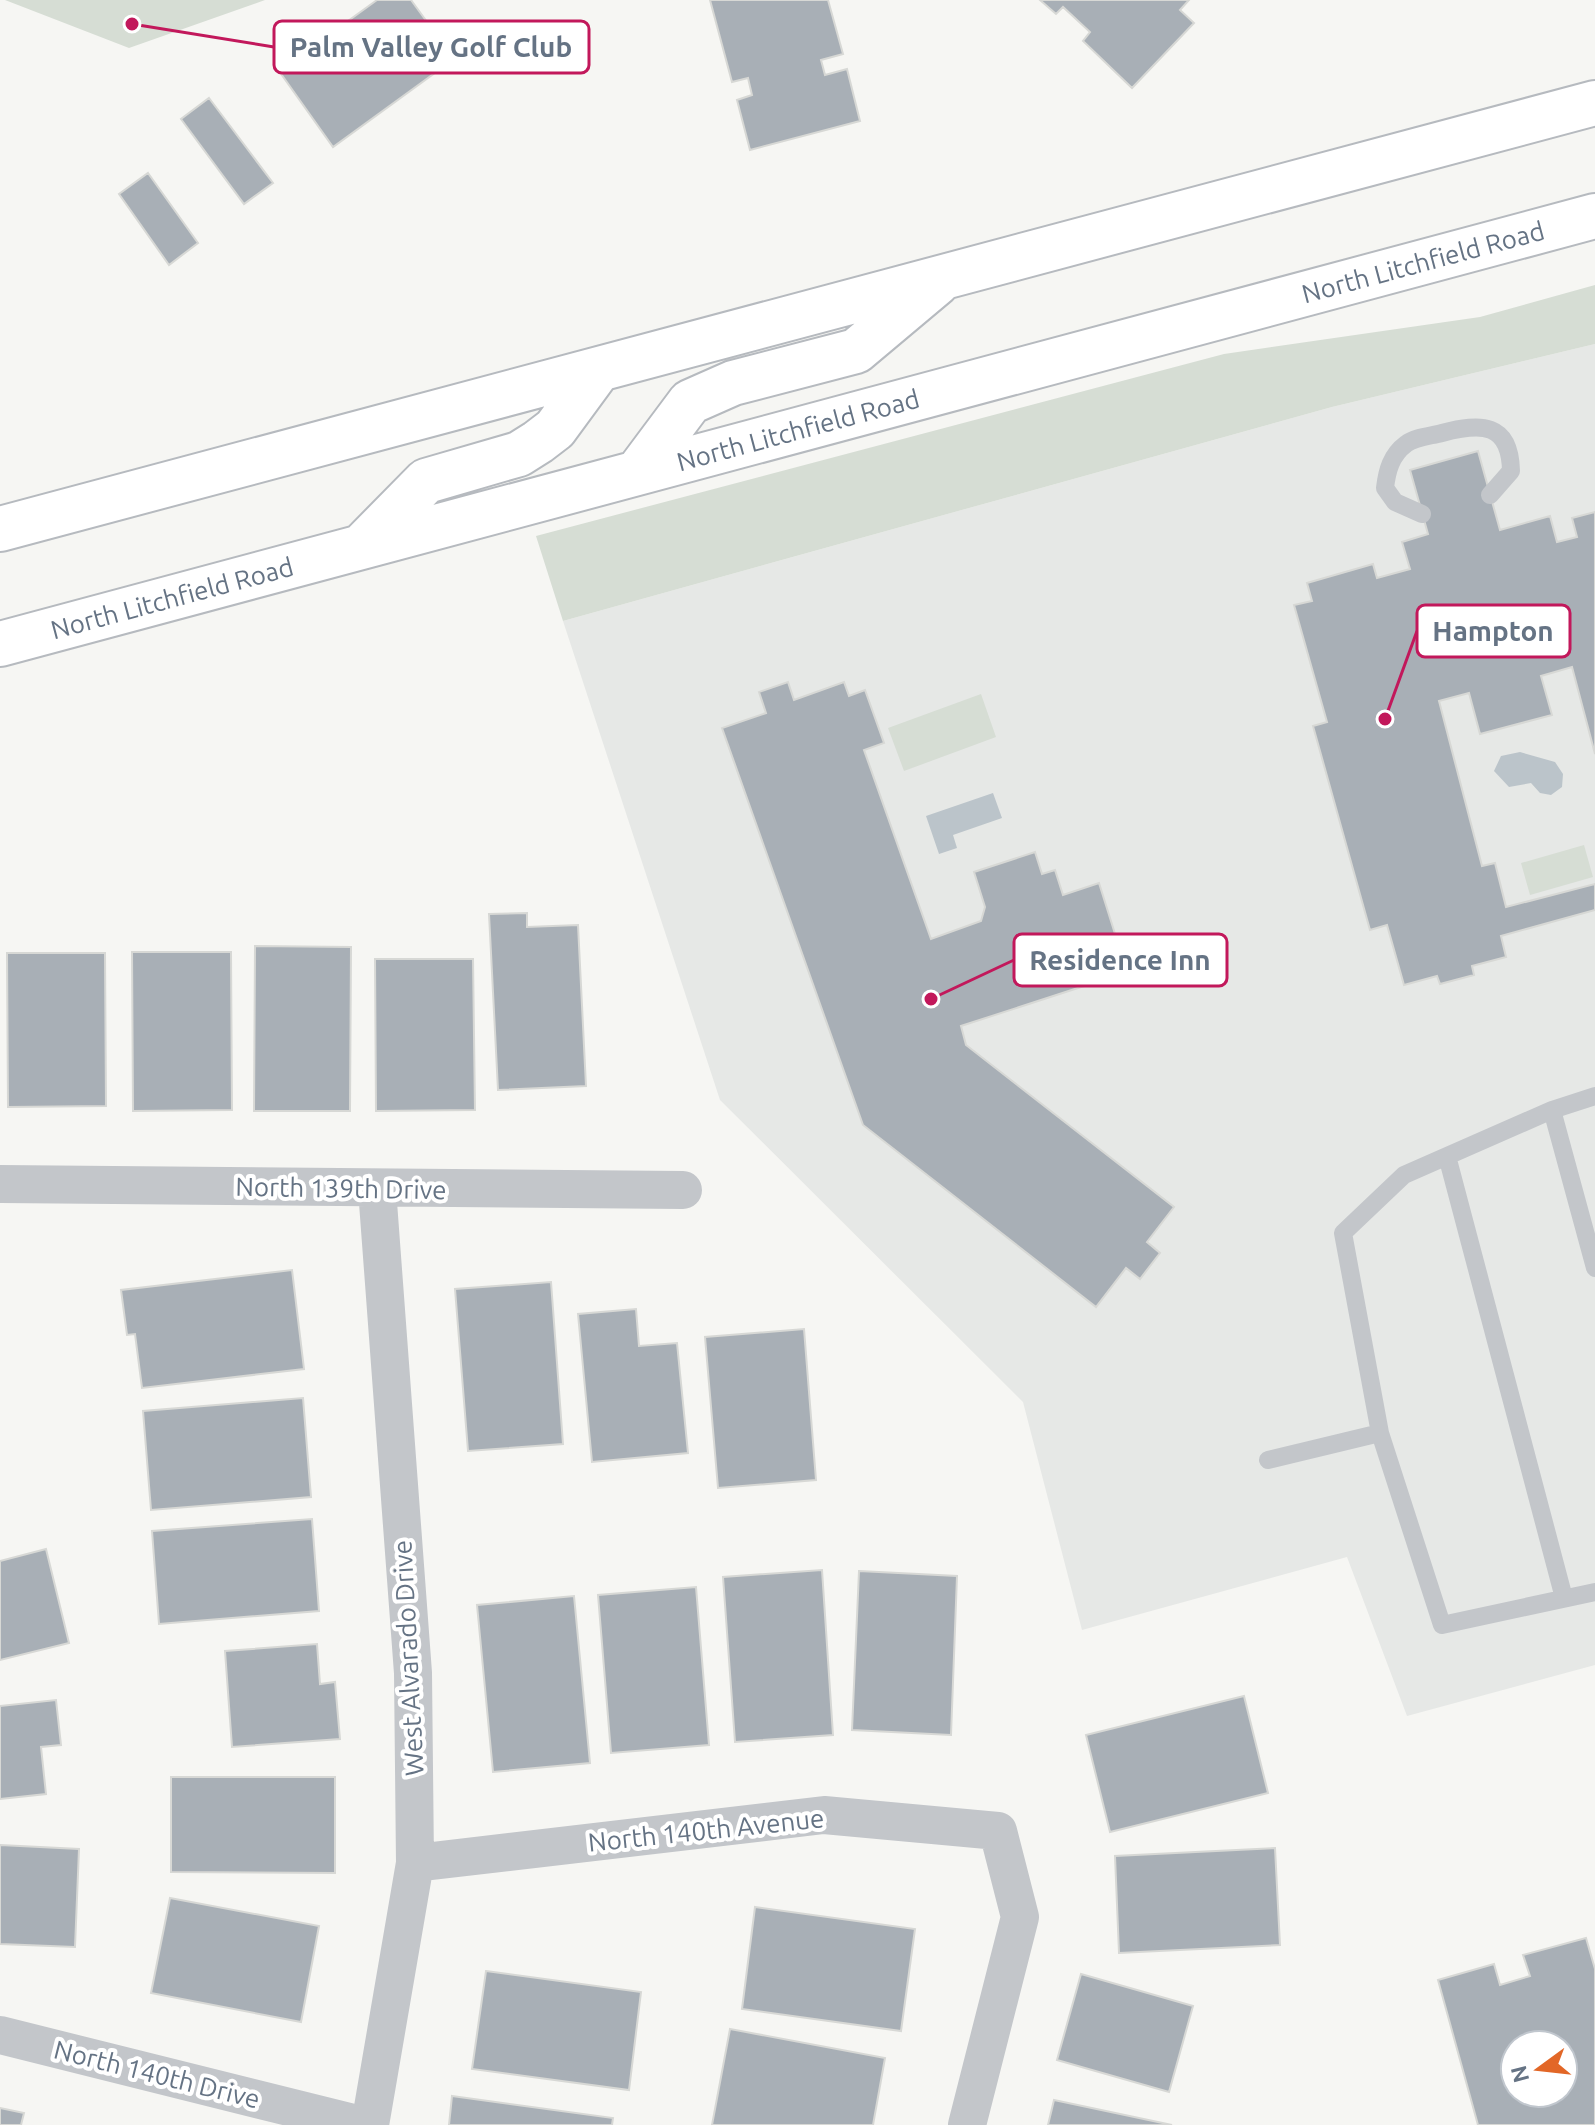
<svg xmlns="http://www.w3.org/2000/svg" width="1595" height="2125" font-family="Ubuntu,sans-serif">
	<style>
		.built { fill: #e6e8e6 }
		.green { fill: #d6ddd4 }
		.water { fill: #bbc4ca }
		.building { fill: #a8afb6; stroke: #d7d8d5; stroke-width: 2; fill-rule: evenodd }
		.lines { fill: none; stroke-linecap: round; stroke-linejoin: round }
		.secondary-casing { stroke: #b6babf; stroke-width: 48 }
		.lane { stroke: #c3c6ca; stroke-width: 18 }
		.street { stroke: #c3c6ca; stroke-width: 38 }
		.secondary { stroke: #fff; stroke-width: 44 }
		.labels { text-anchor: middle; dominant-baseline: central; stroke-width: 8; stroke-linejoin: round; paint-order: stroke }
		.street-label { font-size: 26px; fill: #657384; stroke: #fff }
		.leader { fill: none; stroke: #c2185b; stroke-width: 3 }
		.callout-dot { fill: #c2185b; stroke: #fff; stroke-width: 3 }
		.callout { fill: #fff; stroke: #c2185b; stroke-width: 3 }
		.callout-label { font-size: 28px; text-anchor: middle; font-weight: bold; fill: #657384 }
	</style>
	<rect width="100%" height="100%" fill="#f6f6f3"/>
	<path class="built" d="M 1595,344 L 1595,1665 L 1407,1716 L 1347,1557 L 1082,1630 L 1023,1402 L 720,1100 L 563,621 L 1332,407 Z"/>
	<path class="green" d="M 5,0 L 265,0 L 129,48 Z
		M 1595,285 L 1595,344 L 1332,407 L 563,621 L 536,536 L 1224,354 L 1480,317 Z
		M 981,694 L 996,737 L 904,771 L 888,728 Z
		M 1584,845 L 1593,877 L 1530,895 L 1521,863 Z"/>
	<path class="water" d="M 1520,752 L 1555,762 L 1563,774 L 1562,787 L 1551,795 L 1540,793 L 1531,783 L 1509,787 L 1494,771 L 1501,756 Z
		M 993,793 L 1002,818 L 953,835 L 957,848 L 939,854 L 926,816 Z"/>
	<path class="building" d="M 377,0 L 411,0 L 454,59 L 333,147 L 279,71 Z
		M 710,0 L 828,0 L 843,54 L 821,60 L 825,75 L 847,69 L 860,121 L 750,150 L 737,100 L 752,95 L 748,78 L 732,82 Z
		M 1040,0 L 1189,0 L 1180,10 L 1194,23 L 1132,88 L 1083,41 L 1090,32 L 1063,7 L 1056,14 Z
		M 209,98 L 273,183 L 244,204 L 181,119 Z
		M 148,173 L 198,243 L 169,265 L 119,194 Z
		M 1478,451 L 1500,530 L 1550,516 L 1557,542 L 1577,537 L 1572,518 L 1595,512 L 1595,754 L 1572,667 L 1541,676 L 1552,715 L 1480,734 L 1469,693 L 1439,701 L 1482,866 L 1495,863 L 1506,907 L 1595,884 L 1595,910 L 1501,936 L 1506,957 L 1472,966 L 1474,975 L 1440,984 L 1437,976 L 1404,985 L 1387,925 L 1370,930 L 1313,726 L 1327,722 L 1294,605 L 1312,601 L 1307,583 L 1373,564 L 1377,578 L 1410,569 L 1402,542 L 1428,534 L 1410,470 Z
		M 788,682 L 794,700 L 844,682 L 849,696 L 865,690 L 884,743 L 864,750 L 931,939 L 981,921 L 985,907 L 974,872 L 1035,852 L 1042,874 L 1055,870 L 1063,895 L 1099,883 L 1127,972 L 961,1026 L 966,1045 L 1174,1207 L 1147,1242 L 1160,1253 L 1140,1279 L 1126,1268 L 1096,1307 L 863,1125 L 722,728 L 766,713 L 759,692 Z
		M 527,913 L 527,927 L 578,925 L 586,1086 L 498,1090 L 489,914 Z
		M 255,946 L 351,947 L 350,1111 L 254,1111 Z
		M 132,952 L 231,952 L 232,1110 L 133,1111 Z
		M 7,953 L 105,953 L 106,1106 L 8,1107 Z
		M 375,959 L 473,959 L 475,1110 L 376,1111 Z
		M 292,1270 L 304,1369 L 142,1388 L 135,1334 L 127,1335 L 121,1290 Z
		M 551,1282 L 563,1444 L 468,1451 L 455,1289 Z
		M 636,1309 L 639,1346 L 677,1343 L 688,1453 L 592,1462 L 578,1314 Z
		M 804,1329 L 816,1480 L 718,1488 L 705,1337 Z
		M 303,1398 L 311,1497 L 151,1510 L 143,1411 Z
		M 312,1519 L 319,1611 L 159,1624 L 152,1531 Z
		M 46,1549 L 69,1643 L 0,1660 L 0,1561 Z
		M 822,1570 L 833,1735 L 735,1742 L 723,1577 Z
		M 859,1571 L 957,1576 L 951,1735 L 852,1730 Z
		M 696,1587 L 709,1745 L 611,1753 L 598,1595 Z
		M 574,1596 L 590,1763 L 493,1772 L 477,1605 Z
		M 317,1644 L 320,1684 L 335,1682 L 340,1739 L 232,1747 L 225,1651 Z
		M 1244,1696 L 1268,1793 L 1110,1832 L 1086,1735 Z
		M 56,1700 L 61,1745 L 41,1747 L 46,1794 L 0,1799 L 0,1706 Z
		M 171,1777 L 335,1777 L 335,1873 L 171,1872 Z
		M 0,1845 L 79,1849 L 75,1947 L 0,1944 Z
		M 1275,1848 L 1280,1945 L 1119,1953 L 1115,1856 Z
		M 170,1898 L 319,1926 L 301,2022 L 151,1993 Z
		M 755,1907 L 915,1929 L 901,2031 L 742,2009 Z
		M 1586,1938 L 1595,1969 L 1595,2125 L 1478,2125 L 1438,1980 L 1494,1964 L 1500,1985 L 1530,1976 L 1523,1955 ZM 1515,2045 L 1563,2045 L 1563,2093 L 1515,2093 Z
		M 486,1971 L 641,1992 L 629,2090 L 472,2069 Z
		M 1081,1974 L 1193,2006 L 1169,2092 L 1057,2060 Z
		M 730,2029 L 885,2058 L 873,2125 L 712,2125 Z
		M 452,2096 L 613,2118 L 612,2125 L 449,2125 Z
		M 1054,2100 L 1172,2125 L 1048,2125 Z
		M 0,2108 L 24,2113 L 21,2125 L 0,2125 Z"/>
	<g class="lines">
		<defs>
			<path id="secondary" d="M 637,473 L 690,402 L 733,383 L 856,351 L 937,283
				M 0,529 L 1595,103
				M 362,546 L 426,481 L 519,454 L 538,442 L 555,429 L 599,369
				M 0,644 L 1595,216"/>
		</defs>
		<use href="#secondary" class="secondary-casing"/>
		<path class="lane" d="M 1422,514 L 1395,502 L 1385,488 C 1387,471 1391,455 1406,444 C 1415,437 1431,436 1442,433 C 1481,423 1510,422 1511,471 L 1490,495
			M 1595,1096 L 1552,1110 L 1404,1175 L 1343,1233 L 1380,1433 L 1442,1625 L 1595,1592
			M 1552,1110 L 1595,1268
			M 1447,1156 L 1564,1598
			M 1268,1460 L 1380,1433"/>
		<path class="street" d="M 0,1184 L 683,1190
			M 415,1863 L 824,1815 L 998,1831 L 1020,1917 L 967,2125
			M 0,2035 L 361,2125
			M 370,2125 L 415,1863 L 413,1673 L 377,1189"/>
		<use href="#secondary" class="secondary"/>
	</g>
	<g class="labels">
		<g class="street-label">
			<text transform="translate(1423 262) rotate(-15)">North Litchfield Road</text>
			<text transform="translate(798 430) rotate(-15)">North Litchfield Road</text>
			<text transform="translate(172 598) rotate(-15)">North Litchfield Road</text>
			<text transform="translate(341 1188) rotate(1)">North 139th Drive</text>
			<text transform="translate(408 1658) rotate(-93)">West Alvarado Drive</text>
			<text transform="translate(706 1830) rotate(-6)">North 140th Avenue</text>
			<text transform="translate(157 2074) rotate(14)">North 140th Drive</text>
		</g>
	</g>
	<path class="leader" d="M132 24L274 47M1385 719L1417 631M931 999L1014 960"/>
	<g class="callout-dot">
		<circle cx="132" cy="24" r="8"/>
		<circle cx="1385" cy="719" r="8"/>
		<circle cx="931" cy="999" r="8"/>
	</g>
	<g class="callout">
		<rect x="274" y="21" width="315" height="52" rx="8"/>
		<rect x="1417" y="605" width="153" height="52" rx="8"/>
		<rect x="1014" y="934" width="213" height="52" rx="8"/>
	</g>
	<g class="callout-label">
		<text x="431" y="57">Palm Valley Golf Club</text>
		<text x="1493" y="641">Hampton</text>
		<text x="1120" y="970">Residence Inn</text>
	</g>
	<g transform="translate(1539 2069) rotate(255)"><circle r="38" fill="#ffffff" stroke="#c1c7ce" stroke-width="2"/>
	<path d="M0-6L14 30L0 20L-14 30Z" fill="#e26727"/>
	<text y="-12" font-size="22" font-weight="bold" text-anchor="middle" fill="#657384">N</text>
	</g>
</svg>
